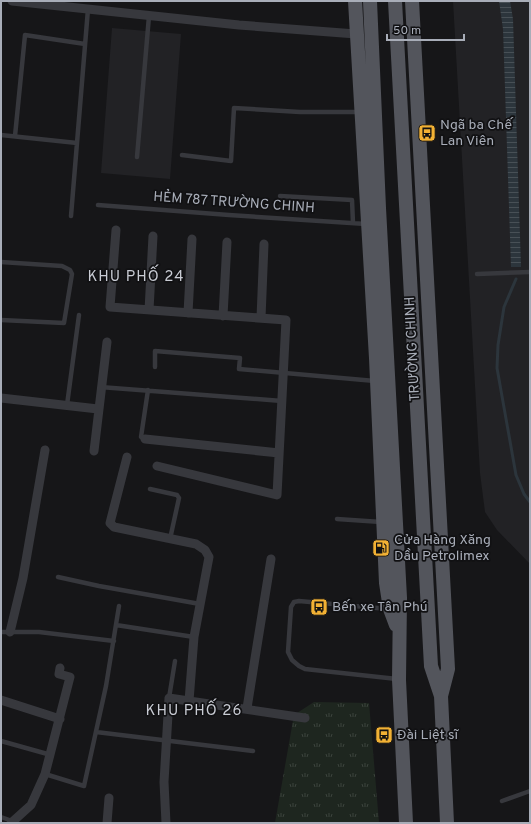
<svg xmlns="http://www.w3.org/2000/svg" width="531" height="824" font-family="Overpass,sans-serif">
	<style>
		.built { fill: #222225 }
		.grass { fill: url(#grass-tufts) }
		.water { fill: url(#water-rules) }
		.lines { fill: none; stroke-linecap: round; stroke-linejoin: round }
		.stream { stroke: #2c353c; stroke-width: 3 }
		.service { stroke: #37383d; stroke-width: 4.5 }
		.minor { stroke: #37383d; stroke-width: 9 }
		.primary { stroke: #53555c; stroke-width: 14 }
		.labels { text-anchor: middle; dominant-baseline: central; stroke-width: 3.5; stroke-linejoin: round; paint-order: stroke }
		.poi-label { font-size: 14px; fill: #a8adb8; stroke: #111113; text-anchor: start }
		.street-label { font-size: 14px; fill: #a8adb8; stroke: #111113 }
		.neighbourhood-label { font-size: 15px; letter-spacing: 1px; fill: #c9ccd4; stroke: #111113 }
	</style>
	<defs>
		<pattern id="grass-tufts" width="24" height="20" patternUnits="userSpaceOnUse"><rect width="24" height="20" fill="#1e261f"/><path d="M3 7l-1-3M5 7V3M7 7l1-3M15 17l-1-3M17 17v-4M19 17l1-3" fill="none" stroke="#3c433d"/></pattern>
		<pattern id="water-rules" width="6" height="5" patternUnits="userSpaceOnUse"><rect width="6" height="5" fill="#2c353c"/><path d="M0 2.5h6" fill="none" stroke="#485056"/></pattern>
	</defs>
	<rect width="100%" height="100%" fill="#161618"/>
	<path class="built" d="M 453,1 L 530,1 L 530,564 L 497,530 L 485,512 L 480,473 Z
		M 112,28 L 181,34 L 170,179 L 101,173 Z"/>
	<path class="grass" d="M 314,702 L 369,703 L 379,823 L 275,823 L 294,715 Z"/>
	<path class="water" d="M 499,1 L 510,1 L 513,19 L 521,267 L 511,267 L 503,29 Z"/>
	<g class="lines">
		<path class="stream" d="M 516,279 L 504,307 L 498,345 L 497,368 L 516,475 L 524,494 L 530,502"/>
		<path class="service" d="M 1,135 L 77,143
			M 15,136 L 25,35 L 85,44
			M 182,155 L 231,161 L 234,108 L 300,112 L 359,112
			M 137,157 L 149,16
			M 280,196 L 352,200 L 353,223
			M 98,205 L 229,215 L 366,224
			M 71,216 L 88,9
			M 1,262 L 62,266 L 70,270 L 72,274 L 64,323 L 1,320
			M 477,274 L 530,272
			M 155,367 L 155,351 L 240,358 L 239,369 L 375,381
			M 100,387 L 282,401
			M 67,405 L 79,315
			M 145,439 L 141,437 L 148,390
			M 150,489 L 177,495 L 179,498 L 170,539
			M 337,519 L 381,522
			M 58,577 L 99,586 L 200,604
			M 388,609 L 299,601 L 294,602 L 291,607 L 288,652 L 292,660 L 299,666 L 305,669 L 397,679
			M 116,625 L 194,637
			M 1,632 L 39,632 L 114,641
			M 169,698 L 175,661
			M 96,732 L 253,751
			M 1,741 L 51,755
			M 45,774 L 84,786 L 106,686 L 119,606
			M 502,801 L 530,791
			M 1,817 L 12,821"/>
		<path class="minor" d="M 12,1 L 239,25 L 356,34
			M 116,230 L 110,307 L 286,320 L 277,495 L 157,466
			M 149,310 L 153,236
			M 188,313 L 192,239
			M 223,316 L 227,242
			M 261,318 L 264,244
			M 1,398 L 98,409
			M 145,439 L 279,453
			M 94,451 L 107,342
			M 127,457 L 110,523 L 114,527 L 196,544 L 205,550 L 209,557 L 194,637 L 189,701 L 169,698 L 164,782 L 166,823
			M 10,632 L 23,578 L 45,450
			M 1,700 L 60,719
			M 189,701 L 305,718
			M 247,708 L 271,559
			M 11,823 L 31,805 L 45,774 L 70,677 L 59,674 L 60,668
			M 107,823 L 109,798"/>
		<path class="primary" d="M 355,1 L 376,358 L 386,583 L 390,609 L 396,625
			M 370,1 L 379,208 L 400,598 L 399,680 L 406,823
			M 395,1 L 431,666 L 441,696 L 447,823
			M 412,1 L 448,669 L 441,696"/>
	</g>
	<defs>
		<symbol id="bus-square" viewBox="-11 -11 22 22"><rect x="-9" y="-9" width="18" height="18" rx="4" fill="#f2b134" stroke="#111113"/><path d="M-5-6H5V4H4V6H2V4H-2V6H-4V4H-5ZM-3.5-4V0h7V-4ZM-3.5 1.2v1.5H-2V1.2ZM2 1.2v1.5H3.5V1.2Z" fill="#111"/></symbol>
		<symbol id="fuel-square" viewBox="-11 -11 22 22"><rect x="-9" y="-9" width="18" height="18" rx="4" fill="#f2b134" stroke="#111113"/><path d="M-5.5-6h7V0h2V4h1.3V-2.5L3-4.5l.8-.8L6-3V5H2.5V1h-1V6h-7ZM-4.2-4.7v3.2H.2V-4.7Z" fill="#111"/></symbol>
	</defs>
	<g fill-rule="evenodd">
		<use href="#bus-square" x="417" y="123" width="20" height="20"/>
		<use href="#fuel-square" x="371" y="538" width="20" height="20"/>
		<use href="#bus-square" x="309" y="597" width="20" height="20"/>
		<use href="#bus-square" x="374" y="725" width="20" height="20"/>
	</g>
	<g class="labels">
		<g class="poi-label">
			<text x="440" y="125">Ngã ba Chế<tspan x="440" dy="16">Lan Viên</tspan></text>
			<text x="394" y="540">Cửa Hàng Xăng<tspan x="394" dy="16">Dầu Petrolimex</tspan></text>
			<text x="332" y="607">Bến xe Tân Phú</text>
			<text x="397" y="735">Đài Liệt sĩ</text>
		</g>
		<g class="street-label">
			<text transform="translate(234 203) rotate(4)">HẺM 787 TRƯỜNG CHINH</text>
			<text transform="translate(413 349) rotate(-93)">TRƯỜNG CHINH</text>
		</g>
		<g class="neighbourhood-label">
			<text x="136" y="277">KHU PHỐ 24</text>
			<text x="194" y="711">KHU PHỐ 26</text>
		</g>
	</g>
	<rect width="531" height="824" fill="none" stroke="#a8adb8" stroke-width="4"/>
	<path d="M387 34v6h77v-6" fill="none" stroke="#a8adb8" stroke-width="2"/>
	<text x="393" y="34" font-size="12" fill="#a8adb8" stroke="#111113" stroke-width="3" paint-order="stroke">50 m</text>
</svg>
